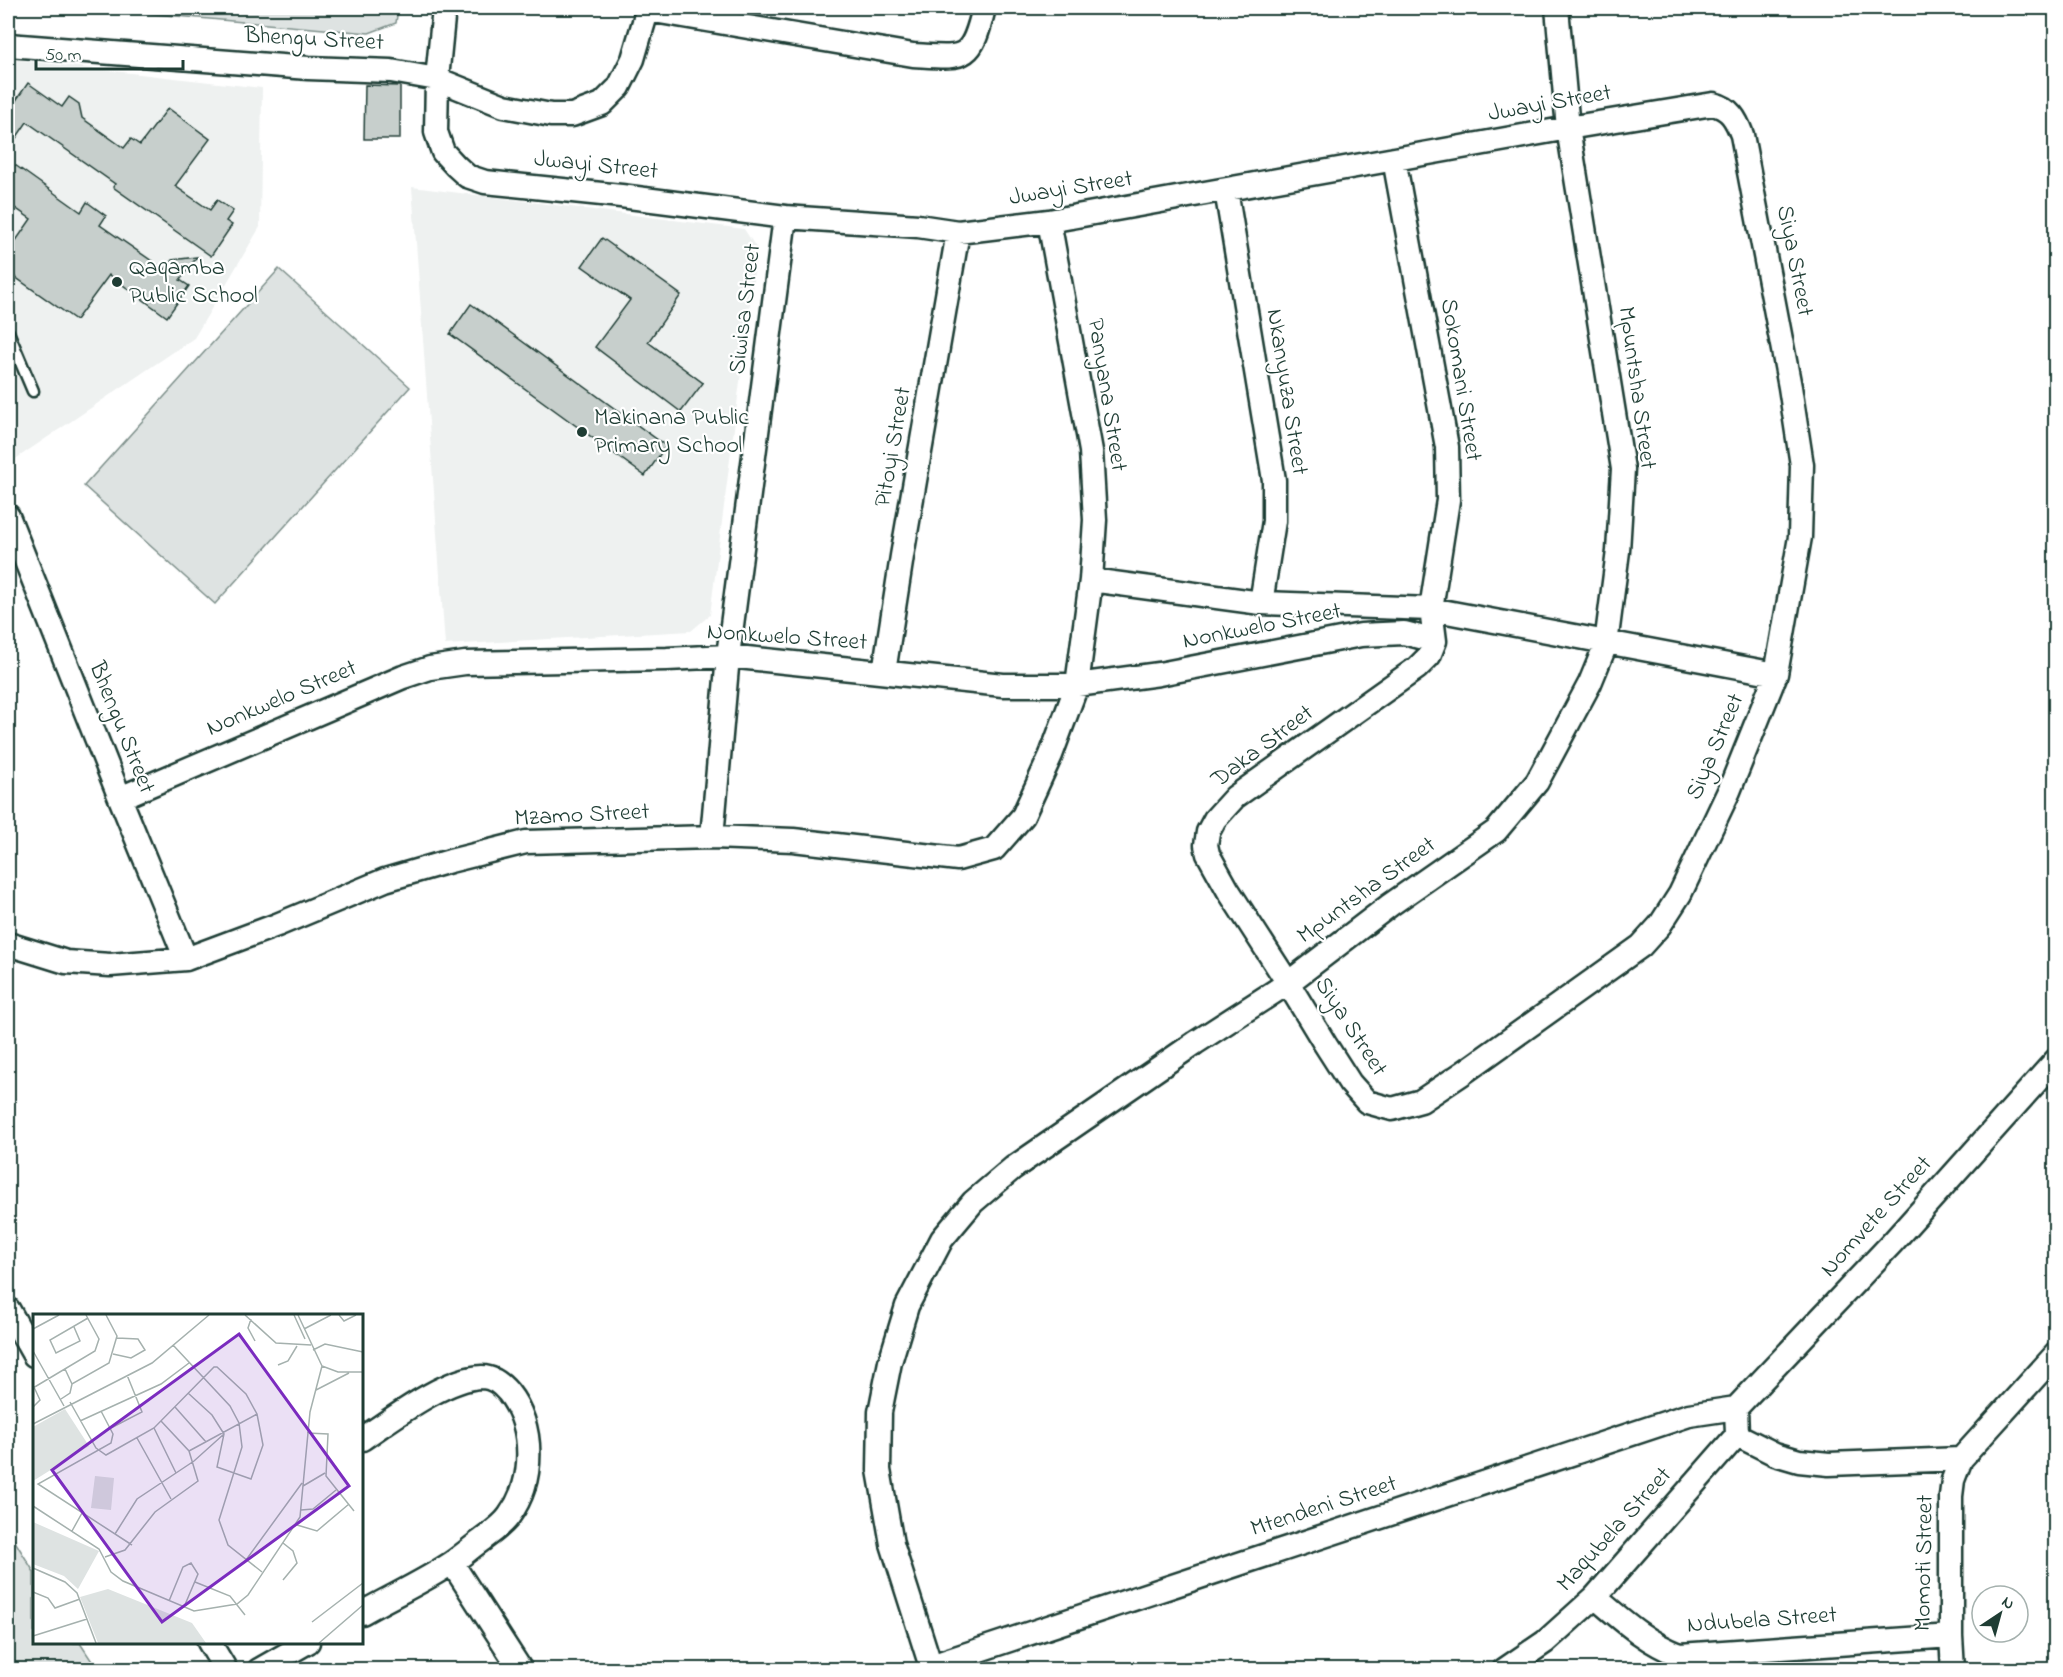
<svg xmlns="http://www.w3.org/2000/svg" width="2063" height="1677" font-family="'Indie Flower',sans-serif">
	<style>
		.built { fill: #eef1f0 }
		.green { fill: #dee3e2; stroke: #7e908b; stroke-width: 1.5 }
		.building { fill: #c7cfcc; stroke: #1f3d34; stroke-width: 1.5 }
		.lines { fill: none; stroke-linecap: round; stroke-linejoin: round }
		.lane-casing { stroke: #1f3d34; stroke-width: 15 }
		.street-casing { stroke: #1f3d34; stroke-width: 27 }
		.lane { stroke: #fff; stroke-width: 10 }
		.street { stroke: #fff; stroke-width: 22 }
		.poi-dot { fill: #1f3d34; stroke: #fff; stroke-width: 2 }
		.labels { text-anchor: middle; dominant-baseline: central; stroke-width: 4.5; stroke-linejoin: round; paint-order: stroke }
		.street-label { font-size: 24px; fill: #1f3d34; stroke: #fff }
		.poi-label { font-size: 24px; fill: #1f3d34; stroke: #fff; text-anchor: start }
		.inset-road { fill: none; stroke: #a5b1ae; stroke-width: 1.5 }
		.view { fill: #7b2cbf; fill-opacity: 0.15; stroke: #7b2cbf; stroke-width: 3 }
		.inset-edge { fill: none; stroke: #1f3d34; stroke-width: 3 }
	</style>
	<rect width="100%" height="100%" fill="#fff"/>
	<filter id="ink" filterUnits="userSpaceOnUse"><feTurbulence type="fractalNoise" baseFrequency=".0167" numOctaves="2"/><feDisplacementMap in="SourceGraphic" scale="12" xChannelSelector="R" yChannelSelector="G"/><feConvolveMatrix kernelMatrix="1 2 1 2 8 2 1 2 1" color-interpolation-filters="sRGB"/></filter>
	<g filter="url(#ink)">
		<path class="built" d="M 8,59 L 262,88 L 260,227 L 194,338 L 14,460 L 8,442 Z
			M 412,187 L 744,229 L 757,249 L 710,615 L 691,631 L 445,645 Z"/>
		<path class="green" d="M 86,8 L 398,8 L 396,23 L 369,33 Z
			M 279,269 L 410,387 L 215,604 L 84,486 Z
			M 8,1530 L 34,1572 L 34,1642 L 80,1643 L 97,1669 L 8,1669 Z"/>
		<path class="building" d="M 28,83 L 62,107 L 69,97 L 79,104 L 82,118 L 124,148 L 131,139 L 140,145 L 168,108 L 210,139 L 175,186 L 210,210 L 217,200 L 233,211 L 226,221 L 232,225 L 211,256 L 113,187 L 115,184 L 27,122 L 8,150 L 8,112 Z
			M 365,85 L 400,86 L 400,139 L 364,139 Z
			M 8,160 L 81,212 L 87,202 L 106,216 L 100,225 L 165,270 L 172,260 L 197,257 L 180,280 L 189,286 L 167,317 L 109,275 L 76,320 L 8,272 L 8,252 L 31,219 L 8,203 Z
			M 602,238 L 681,295 L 648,342 L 703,383 L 681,412 L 595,347 L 630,300 L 582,266 Z
			M 471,304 L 666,446 L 645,476 L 450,334 Z"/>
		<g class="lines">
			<defs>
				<path id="lane" d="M 8,332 L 33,391"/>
				<path id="street" d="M 444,8 L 437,79 L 436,132 L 443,152 L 456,166 L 467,176 L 485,182 L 621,196 L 785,217 L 918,226 L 958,232 L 1049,221 L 1568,128 L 1713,104 C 1730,108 1736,119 1742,135 L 1790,387 L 1802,465 L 1800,537 L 1776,674 L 1729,791 L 1680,894 L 1660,925 L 1641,946 L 1463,1073 L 1421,1101 L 1392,1109 L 1367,1102 L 1350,1083 L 1325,1044 L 1288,983 L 1228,890 L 1208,854 L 1206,845 L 1208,832 L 1215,819 L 1235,797 L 1417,668 L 1429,656 L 1435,641 L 1431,609 L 1448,500 L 1447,447 L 1394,159
					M 648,10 L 913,55 C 965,58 971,62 984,8
					M 8,45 L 308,68 L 391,71 L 437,79 L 504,106 L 551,115 L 572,115 L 602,104 L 619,87 L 633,59 L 648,8
					M 1226,190 L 1274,480 L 1274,521 L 1261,603
					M 8,516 L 120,798 L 186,959
					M 1091,580 L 1261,603 L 1431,609 L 1776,674
					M 884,672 L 902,556 L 958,232
					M 120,798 L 403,677 L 430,668 L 465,663 L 667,659 L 728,656 L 1003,685 L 1077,685 L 1159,674 L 1361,635 L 1404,633 L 1435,641
					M 712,837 L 728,656 L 785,217
					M 8,944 L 66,962 L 110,965 L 186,959 L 277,925 L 385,880 L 450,861 L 526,842 L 712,837 L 793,840 L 958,859 L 994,849 L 1023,816 L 1051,755 L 1077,685 L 1091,580 L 1095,520 L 1091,451 L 1049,221
					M 8,1309 L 34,1355
					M 1736,1408 L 1892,1243 L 2056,1060
					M 1737,1435 L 1775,1454 L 1799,1461 L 1829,1464 L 1961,1459
					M 362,1439 C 392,1419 445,1378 482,1377 C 493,1377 502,1385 508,1392 C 535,1426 535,1481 509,1516 C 503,1525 491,1533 482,1540 C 472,1547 463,1555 453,1562 C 425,1581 392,1596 362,1613
					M 452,1563 L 521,1670
					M 1595,1597 C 1622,1620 1646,1642 1680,1655 L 1951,1636
					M 209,1642 L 226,1670
					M 931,1666 L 1689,1415 L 1736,1408
					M 259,1670 L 308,1642
					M 932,1670 L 892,1544 L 879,1470 L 880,1412 L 890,1362 L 907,1306 L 942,1239 L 973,1202 L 1013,1168 L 1195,1043 L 1288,983 L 1390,905 L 1496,831 L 1537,782 L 1590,683 L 1606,644 L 1618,551 L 1623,469 L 1568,128 L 1557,8
					M 1504,1670 L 1545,1642 L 1595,1597 L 1737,1435 L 1736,1408
					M 1953,1670 L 1951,1636 L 1951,1496 L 1953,1480 L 1961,1459 L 2056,1354"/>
			</defs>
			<use href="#lane" class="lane-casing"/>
			<use href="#street" class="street-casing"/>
			<use href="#lane" class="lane"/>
			<use href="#street" class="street"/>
		</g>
	</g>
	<g class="poi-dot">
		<circle cx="117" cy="282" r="6"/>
		<circle cx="582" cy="432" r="6"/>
	</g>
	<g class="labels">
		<g class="street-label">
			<text transform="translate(314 40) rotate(3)">Bhengu Street</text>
			<text transform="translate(1550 104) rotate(-10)">Jwayi Street</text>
			<text transform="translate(596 166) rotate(6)">Jwayi Street</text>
			<text transform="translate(1071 189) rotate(-9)">Jwayi Street</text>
			<text transform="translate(1794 261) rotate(79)">Siya Street</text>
			<text transform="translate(746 309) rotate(-83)">Siwisa Street</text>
			<text transform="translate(1460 380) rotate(81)">Sokomani Street</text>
			<text transform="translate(1636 388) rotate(82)">Mpuntsha Street</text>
			<text transform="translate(1286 392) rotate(81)">Nkanyuza Street</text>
			<text transform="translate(1106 395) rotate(81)">Panyana Street</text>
			<text transform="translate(894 447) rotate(-80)">Pitoyi Street</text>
			<text transform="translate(1262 627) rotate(-11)">Nonkwelo Street</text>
			<text transform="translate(787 638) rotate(4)">Nonkwelo Street</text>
			<text transform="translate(282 699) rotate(-23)">Nonkwelo Street</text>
			<text transform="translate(121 728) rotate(68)">Bhengu Street</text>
			<text transform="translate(1263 747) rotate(-37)">Daka Street</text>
			<text transform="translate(1716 747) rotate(-67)">Siya Street</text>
			<text transform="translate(582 816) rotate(-3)">Mzamo Street</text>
			<text transform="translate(1367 891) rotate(-36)">Mpuntsha Street</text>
			<text transform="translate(1350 1027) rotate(57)">Siya Street</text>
			<text transform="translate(1877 1217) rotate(-48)">Nomvete Street</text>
			<text transform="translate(1324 1507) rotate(-18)">Mtendeni Street</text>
			<text transform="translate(1615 1530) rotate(-48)">Maqubela Street</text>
			<text transform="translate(1925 1563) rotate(-89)">Momoti Street</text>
			<text transform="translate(1762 1621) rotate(-4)">Ndubela Street</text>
		</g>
		<g class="poi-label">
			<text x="129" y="268">Qaqamba<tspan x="129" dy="28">Public School</tspan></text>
			<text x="594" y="418">Makinana Public<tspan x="594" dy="28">Primary School</tspan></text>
		</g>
	</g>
	<g transform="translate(33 1314)">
		<rect width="330" height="330" fill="#fff"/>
		<path d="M 32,95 L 56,132 L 0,167 L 0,113 ZM 62,162 L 81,164 L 78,196 L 58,194 ZM 0,208 L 66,237 L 45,275 L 31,262 L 0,250 ZM 75,275 L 159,309 L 173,329 L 65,329 L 47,283 Z" fill="#dee3e2"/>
		<path class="inset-road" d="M 212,1 L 243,29 L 278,31M 261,1 L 272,25M 306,1 L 311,7 L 323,1M 218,5 L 215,14 L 222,27M 41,13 L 47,27 L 23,39 L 17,26 L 55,4M 0,15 L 26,1M 271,15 L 298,1M 140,31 L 197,92 L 206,109 L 209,133 L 186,206 L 195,231 L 229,258M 280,36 L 292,30 L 330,38M 0,37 L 31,92M 80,40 L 98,44 L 112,36 L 105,25 L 84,24M 245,51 L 255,47 L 264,32M 289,52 L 305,58 L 330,58M 32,55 L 39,70 L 76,49 L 84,22 L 73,1M 0,71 L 7,86 L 0,93M 0,74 L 62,37 L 66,25 L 53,1M 283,76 L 316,59M 28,85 L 37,79 L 39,70M 37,88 L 63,134 L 73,141 L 121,114 L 181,53 L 184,53 L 213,80 L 224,100 L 230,131 L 218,165 L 184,153 L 191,120 L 179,101 L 155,79M 142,93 L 173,128M 68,97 L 80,120 L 78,129 L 5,170 L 99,231M 47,107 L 128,70 L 156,49M 0,110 L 119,49 L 176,1M 78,114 L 109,98 L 94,61M 121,114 L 143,159M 274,119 L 295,120 L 293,162 L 321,197M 104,124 L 138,185M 156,137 L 224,100M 270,172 L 292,159M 0,192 L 66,235 L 78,258 L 90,267 L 161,297 L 204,290 L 215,281 L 267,203 L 277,98 L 289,52 L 265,1M 268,196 L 280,195 L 303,176M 264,211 L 284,217 L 316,190M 39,217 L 49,199M 82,220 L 104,185 L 161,147 L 191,120M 250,229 L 260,237 L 264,249 L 250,266M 72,243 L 92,236 L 122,198 L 165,167 L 156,137 L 128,107M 213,246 L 269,169M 0,254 L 32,268 L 44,279 L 63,329M 162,268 L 197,282 L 212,301M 0,278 L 15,284 L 22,294 L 47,285M 136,287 L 150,253 L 158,249 L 165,260 L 151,293M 279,308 L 330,269M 0,322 L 54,305M 286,329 L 330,291"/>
		<path class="view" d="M 206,20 L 316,172 L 129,308 L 19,156 Z"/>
		<rect width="330" height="330" class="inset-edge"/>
	</g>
	<rect width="2063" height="1677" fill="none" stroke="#fff" stroke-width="30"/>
	<rect x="15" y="15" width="2033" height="1647" fill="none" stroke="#1f3d34" stroke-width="2" filter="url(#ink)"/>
	<g transform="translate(2000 1614) rotate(36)"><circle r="28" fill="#ffffff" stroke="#a5b1ae" stroke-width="1.5"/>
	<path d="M0-4.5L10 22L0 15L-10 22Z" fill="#1f3d34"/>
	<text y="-9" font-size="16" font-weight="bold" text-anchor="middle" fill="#1f3d34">N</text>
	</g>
	<path d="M36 60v9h147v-9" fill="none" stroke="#1f3d34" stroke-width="3"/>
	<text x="45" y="60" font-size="18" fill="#1f3d34" stroke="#ffffff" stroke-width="4.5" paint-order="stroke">50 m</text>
</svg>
